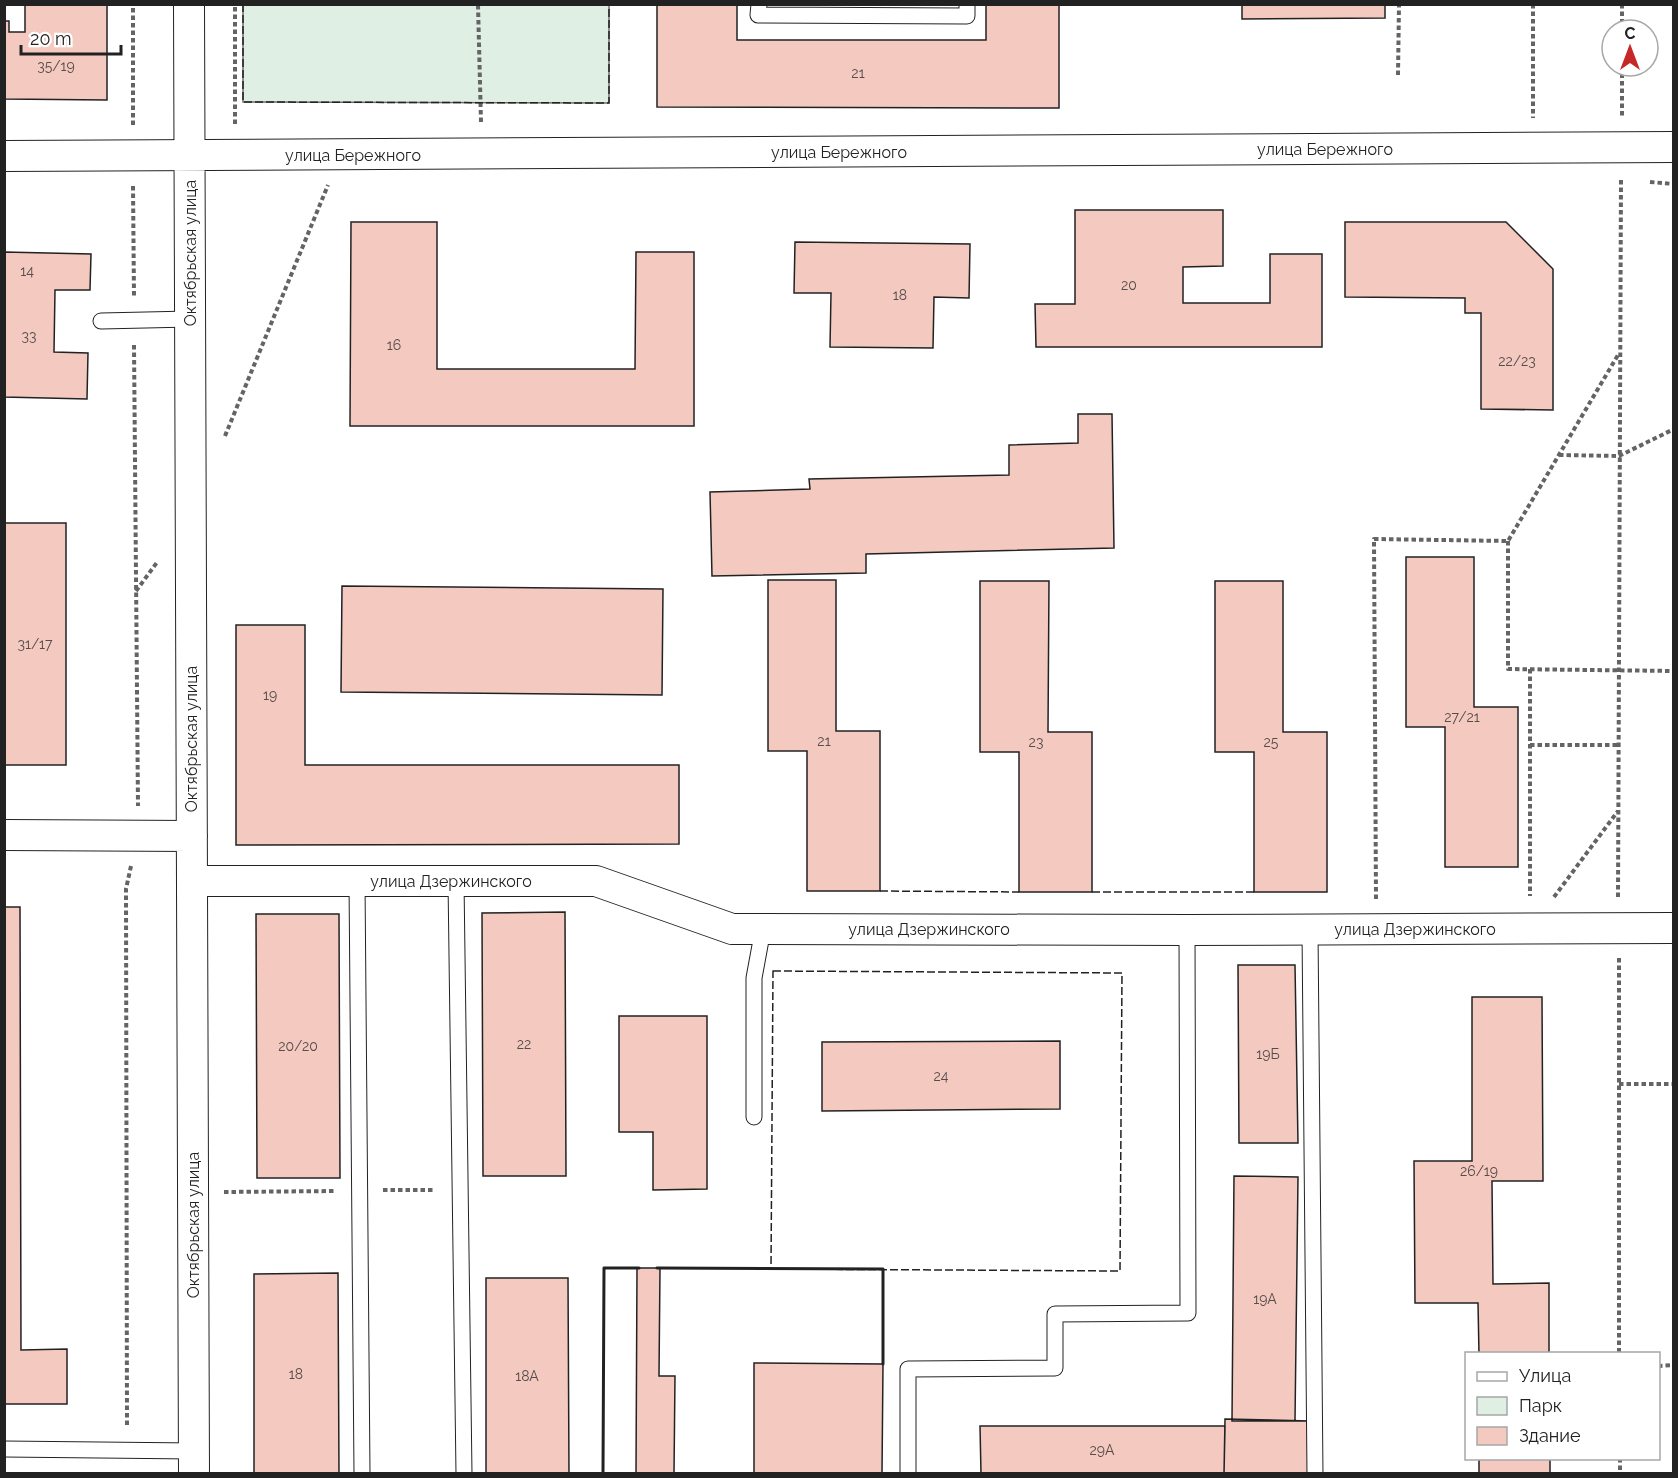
<svg xmlns="http://www.w3.org/2000/svg" width="1678" height="1478" font-family="Raleway,sans-serif">
	<style>
		.green { fill: #e0efe3; stroke: #6f6f6f; stroke-width: 1.5 }
		.building { fill: #f3c9c0; stroke: #222; stroke-width: 1.5 }
		.lines { fill: none; stroke-linecap: round; stroke-linejoin: round }
		.service-casing { stroke: #222; stroke-width: 17 }
		.minor-casing { stroke: #222; stroke-width: 32 }
		.path { stroke: #646464; stroke-width: 4; stroke-dasharray: 4.5 3; stroke-linecap: butt }
		.service { stroke: #fff; stroke-width: 15 }
		.minor { stroke: #fff; stroke-width: 30 }
		.fence { stroke: #222; stroke-width: 1.5; stroke-dasharray: 8 3; stroke-linecap: butt }
		.wall { stroke: #222; stroke-width: 3 }
		.labels { text-anchor: middle; dominant-baseline: central; stroke-width: 4.5; stroke-linejoin: round; paint-order: stroke }
		.number-label { font-size: 14px; fill: #564c4a }
		.street-label { font-size: 16px; fill: #222; stroke: #fff }
	</style>
	<rect width="100%" height="100%" fill="#fff"/>
	<path class="green" d="M 243,5 L 609,5 L 609,103 L 243,102 Z"/>
	<path class="building" d="M 25,4 L 107,4 L 107,100 L 4,99 L 4,21 L 9,21 L 9,32 L 25,32 Z
		M 657,4 L 737,4 L 737,40 L 986,40 L 986,4 L 1059,4 L 1059,108 L 657,107 Z
		M 1242,4 L 1385,4 L 1385,18 L 1242,19 Z
		M 1075,210 L 1223,210 L 1223,266 L 1183,267 L 1183,303 L 1270,303 L 1270,254 L 1322,254 L 1322,347 L 1036,347 L 1035,304 L 1075,304 Z
		M 351,222 L 437,222 L 437,369 L 635,369 L 636,252 L 694,252 L 694,426 L 350,426 Z
		M 1345,222 L 1506,222 L 1553,269 L 1553,410 L 1481,409 L 1481,313 L 1465,313 L 1465,298 L 1345,297 Z
		M 795,242 L 970,244 L 969,298 L 934,297 L 933,348 L 830,347 L 831,293 L 794,293 Z
		M 4,252 L 91,254 L 90,290 L 55,290 L 54,352 L 88,353 L 87,399 L 4,397 Z
		M 1078,414 L 1112,414 L 1114,548 L 866,554 L 866,573 L 712,576 L 710,492 L 810,489 L 809,479 L 1009,475 L 1009,445 L 1078,443 Z
		M 4,523 L 66,523 L 66,765 L 4,765 Z
		M 1406,557 L 1474,557 L 1474,707 L 1518,707 L 1518,867 L 1445,867 L 1445,727 L 1406,727 Z
		M 768,580 L 836,580 L 836,731 L 880,731 L 880,891 L 807,891 L 807,751 L 768,751 Z
		M 980,581 L 1049,581 L 1048,732 L 1092,732 L 1092,892 L 1019,892 L 1019,752 L 980,752 Z
		M 1215,581 L 1283,581 L 1283,732 L 1327,732 L 1327,892 L 1254,892 L 1254,752 L 1215,752 Z
		M 342,586 L 663,589 L 662,695 L 341,692 Z
		M 236,625 L 305,625 L 305,765 L 679,765 L 679,844 L 236,845 Z
		M 4,907 L 20,907 L 21,1350 L 67,1349 L 67,1404 L 4,1404 Z
		M 565,912 L 566,1176 L 483,1176 L 482,913 Z
		M 256,914 L 339,914 L 340,1178 L 257,1178 Z
		M 1238,965 L 1295,965 L 1298,1143 L 1239,1143 Z
		M 1472,997 L 1542,997 L 1543,1181 L 1492,1181 L 1493,1284 L 1549,1283 L 1549,1354 L 1479,1354 L 1478,1303 L 1415,1303 L 1414,1161 L 1472,1161 Z
		M 619,1016 L 707,1016 L 707,1189 L 653,1190 L 653,1132 L 619,1132 Z
		M 1060,1041 L 1060,1109 L 822,1111 L 822,1042 Z
		M 1234,1176 L 1298,1177 L 1295,1421 L 1232,1421 Z
		M 637,1268 L 660,1268 L 659,1376 L 675,1376 L 674,1474 L 636,1474 Z
		M 338,1273 L 339,1474 L 254,1474 L 254,1274 Z
		M 486,1278 L 568,1278 L 569,1474 L 486,1474 Z
		M 754,1363 L 883,1364 L 882,1474 L 754,1474 Z
		M 1225,1419 L 1310,1421 L 1309,1474 L 1224,1474 Z
		M 980,1426 L 1225,1426 L 1224,1474 L 981,1474 Z
		M 1479,1458 L 1550,1458 L 1550,1473 L 1479,1473 Z"/>
	<g class="lines">
		<defs>
			<path id="service" d="M 759,4 L 758,15 L 967,16 L 967,4
				M 101,321 L 190,319
				M 357,881 L 362,1474
				M 456,881 L 464,1474
				M 1310,930 L 1315,1474
				M 754,1117 L 754,978 L 763,929
				M 4,1449 L 194,1451
				M 908,1474 L 908,1369 L 1055,1368 L 1055,1314 L 1188,1313 L 1187,930"/>
			<path id="minor" d="M 189,4 L 194,1474
				M 4,156 L 1674,147
				M 4,835 L 192,836
				M 192,881 L 596,881 L 732,929 L 1187,930 L 1674,928"/>
		</defs>
		<use href="#service" class="service-casing"/>
		<use href="#minor" class="minor-casing"/>
		<path class="path" d="M 1533,4 L 1533,118
			M 1622,4 L 1622,30
			M 478,5 L 481,122
			M 1622,66 L 1622,117
			M 1398,75 L 1399,4
			M 235,124 L 235,4
			M 133,125 L 133,4
			M 1650,182 L 1674,184
			M 133,186 L 134,296
			M 134,345 L 138,806
			M 225,436 L 328,185
			M 1559,455 L 1619,456 L 1674,429
			M 1508,541 L 1508,669 L 1674,671
			M 136,591 L 158,561
			M 1530,669 L 1530,896
			M 1530,745 L 1618,745
			M 1554,897 L 1618,811
			M 1618,897 L 1621,178
			M 1376,899 L 1374,539 L 1508,541 L 1618,355
			M 1619,958 L 1619,1354
			M 1619,1084 L 1674,1084
			M 383,1190 L 435,1190
			M 224,1192 L 336,1191
			M 1658,1366 L 1674,1365
			M 127,1425 L 126,889 L 131,866
			M 1620,1458 L 1620,1474"/>
		<use href="#service" class="service"/>
		<use href="#minor" class="minor"/>
		<path class="fence" d="M 243,4 L 243,102 L 609,103 L 609,4
			M 880,891 L 1019,892
			M 1092,892 L 1254,892
			M 773,971 L 1122,973 L 1120,1271 L 771,1269 Z"/>
		<path class="wall" d="M 657,1268 L 883,1269 L 883,1364
			M 603,1474 L 604,1268 L 639,1268"/>
	</g>
	<g class="labels">
		<g class="number-label">
			<text x="56" y="66">35/19</text>
			<text x="858" y="73">21</text>
			<text x="27" y="271">14</text>
			<text x="1129" y="285">20</text>
			<text x="900" y="295">18</text>
			<text x="29" y="336">33</text>
			<text x="394" y="345">16</text>
			<text x="1517" y="361">22/23</text>
			<text x="35" y="644">31/17</text>
			<text x="270" y="695">19</text>
			<text x="1462" y="717">27/21</text>
			<text x="824" y="741">21</text>
			<text x="1036" y="742">23</text>
			<text x="1271" y="742">25</text>
			<text x="524" y="1044">22</text>
			<text x="298" y="1046">20/20</text>
			<text x="1268" y="1054">19Б</text>
			<text x="941" y="1076">24</text>
			<text x="1479" y="1171">26/19</text>
			<text x="1265" y="1299">19А</text>
			<text x="296" y="1374">18</text>
			<text x="527" y="1376">18А</text>
			<text x="1102" y="1450">29А</text>
		</g>
		<g class="street-label">
			<text x="1325" y="149">улица Бережного</text>
			<text x="839" y="152">улица Бережного</text>
			<text x="353" y="155">улица Бережного</text>
			<text transform="translate(190 253) rotate(-90)">Октябрьская улица</text>
			<text transform="translate(191 739) rotate(-90)">Октябрьская улица</text>
			<text x="451" y="881">улица Дзержинского</text>
			<text x="929" y="929">улица Дзержинского</text>
			<text x="1415" y="929">улица Дзержинского</text>
			<text transform="translate(193 1225) rotate(-90)">Октябрьская улица</text>
		</g>
	</g>
	<rect width="1678" height="1478" fill="none" stroke="#222222" stroke-width="12"/>
	<rect x="1465" y="1352" width="195" height="108" fill="#ffffff" stroke="#a7a7a7" stroke-width="1.5"/>
	<rect x="1477" y="1372" width="30" height="9" fill="#ffffff" stroke="#a7a7a7" stroke-width="1.5"/>
	<text x="1519" y="1382" font-size="18" fill="#222222">Улица</text>
	<rect x="1477" y="1397" width="30" height="18" fill="#e0efe3" stroke="#a7a7a7" stroke-width="1.5"/>
	<text x="1519" y="1412" font-size="18" fill="#222222">Парк</text>
	<rect x="1477" y="1427" width="30" height="18" fill="#f3c9c0" stroke="#a7a7a7" stroke-width="1.5"/>
	<text x="1519" y="1442" font-size="18" fill="#222222">Здание</text>
	<g transform="translate(1630 48)"><circle r="28" fill="#ffffff" stroke="#a7a7a7" stroke-width="1.5"/>
	<path d="M0-4.5L10 22L0 15L-10 22Z" fill="#c62828"/>
	<text y="-9" font-size="16" font-weight="bold" text-anchor="middle" fill="#222222">С</text>
	</g>
	<path d="M21 45v9h100v-9" fill="none" stroke="#222222" stroke-width="3"/>
	<text x="30" y="45" font-size="18" fill="#222222" stroke="#ffffff" stroke-width="4.5" paint-order="stroke">20 m</text>
</svg>
